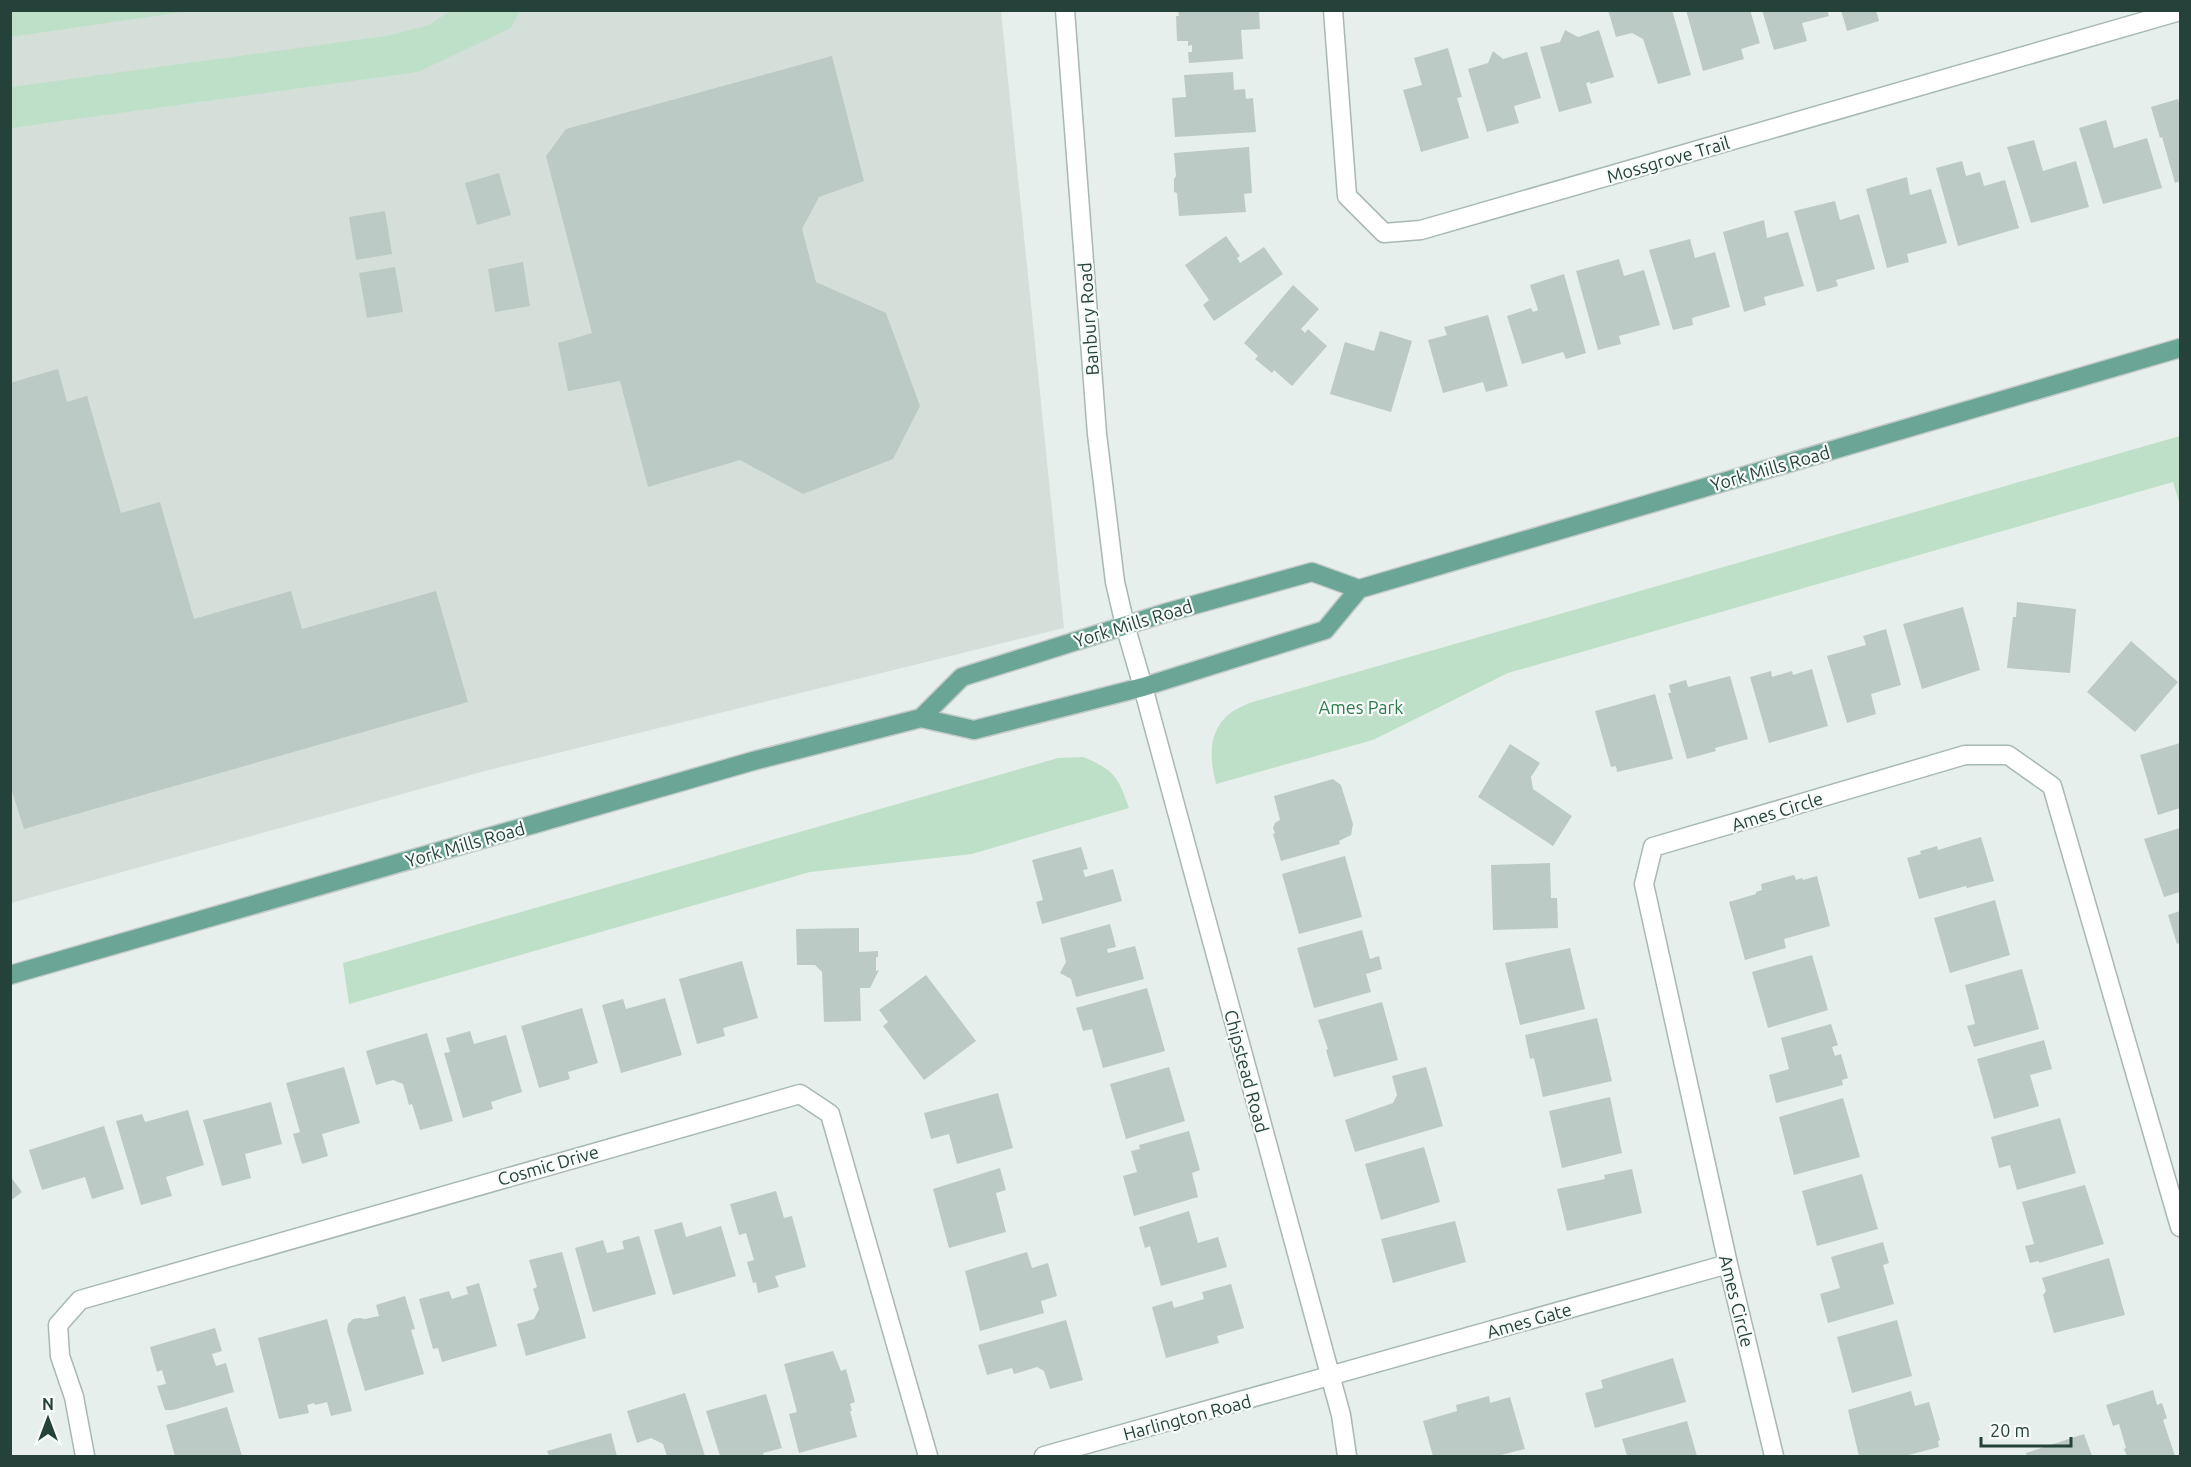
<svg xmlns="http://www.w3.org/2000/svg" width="2191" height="1467" font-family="Ubuntu,sans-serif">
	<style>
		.built { fill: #d4dfda }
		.green { fill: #bfe0c8 }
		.building { fill: #bbcac4 }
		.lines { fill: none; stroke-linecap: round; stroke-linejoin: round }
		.minor-casing { stroke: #a8b8b2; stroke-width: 21 }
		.major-casing { stroke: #c2cac8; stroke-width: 21 }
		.minor { stroke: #fff; stroke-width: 18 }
		.major { stroke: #6aa596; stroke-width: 18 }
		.labels { text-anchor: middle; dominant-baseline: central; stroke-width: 4.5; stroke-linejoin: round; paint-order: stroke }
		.street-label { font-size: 18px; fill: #24423a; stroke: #f7fbf9 }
		.park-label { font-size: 18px; fill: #2d7a4b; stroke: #f7fbf9 }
	</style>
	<rect width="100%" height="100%" fill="#e6efeb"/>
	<path class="built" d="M 11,11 L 1001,11 L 1064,628 L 485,771 L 11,903 Z"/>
	<path class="green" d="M 11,10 L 189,10 L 189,11 L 11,37 Z
		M 450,11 L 520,11 L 511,28 L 418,72 L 11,128 L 11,87 L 386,36 L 429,25 Z
		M 2180,436 L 2180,505 L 2173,482 L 1508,673 L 1373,740 L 1216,784 C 1210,759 1207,734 1228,715 C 1233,710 1242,707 1249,703 Z
		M 1083,757 C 1114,770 1118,776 1129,808 L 972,854 L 810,872 L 349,1004 L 343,963 L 1058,758 Z"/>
	<path class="building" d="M 1178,10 L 1259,10 L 1260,29 L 1241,30 L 1243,59 L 1189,63 L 1188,52 L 1192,52 L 1192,45 L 1188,46 L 1188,41 L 1177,41 L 1176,16 L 1179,16 Z
		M 1608,10 L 1672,10 L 1691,75 L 1658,84 L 1643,39 L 1632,33 L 1616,37 Z
		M 1686,10 L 1750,10 L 1760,43 L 1741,49 L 1744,59 L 1703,71 Z
		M 1762,10 L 1827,10 L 1829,16 L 1802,23 L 1807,41 L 1774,50 Z
		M 1841,10 L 1876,10 L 1879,21 L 1847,31 Z
		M 1565,30 L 1578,37 L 1599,30 L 1614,77 L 1590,84 L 1590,82 L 1586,83 L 1592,103 L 1559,112 L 1540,47 L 1560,42 Z
		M 1448,48 L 1462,97 L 1457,98 L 1469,138 L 1421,152 L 1403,90 L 1422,85 L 1414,58 Z
		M 1493,51 L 1503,59 L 1527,52 L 1541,98 L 1514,106 L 1519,123 L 1487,132 L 1468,69 L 1488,63 Z
		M 832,56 L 864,181 L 819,197 L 802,229 L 816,282 L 886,313 L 920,406 L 893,459 L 803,494 L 740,460 L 648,487 L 620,381 L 568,391 L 558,343 L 592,333 L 546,156 L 566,129 Z
		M 1233,72 L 1234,90 L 1245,89 L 1246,99 L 1253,98 L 1256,132 L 1175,137 L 1172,98 L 1186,97 L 1184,75 Z
		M 2178,99 L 2180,107 L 2180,181 L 2175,183 L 2162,137 L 2160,138 L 2151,107 Z
		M 2106,120 L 2114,148 L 2147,138 L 2162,188 L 2103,204 L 2079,128 Z
		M 2034,140 L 2043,171 L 2076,161 L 2089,207 L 2031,223 L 2007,147 Z
		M 1249,147 L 1252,193 L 1244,194 L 1246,212 L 1179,216 L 1177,193 L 1174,192 L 1174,179 L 1176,176 L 1174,153 Z
		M 1962,161 L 1966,176 L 1980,172 L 1984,186 L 2005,180 L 2019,228 L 1958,246 L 1936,168 Z
		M 499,173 L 511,215 L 477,225 L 465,183 Z
		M 1907,177 L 1910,195 L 1931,189 L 1947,243 L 1907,254 L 1909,262 L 1887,268 L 1866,189 Z
		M 1835,201 L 1840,220 L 1859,214 L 1875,269 L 1836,280 L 1838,286 L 1817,292 L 1794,211 Z
		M 385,211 L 392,254 L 356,260 L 349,217 Z
		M 1764,220 L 1767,238 L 1788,232 L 1804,286 L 1764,297 L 1766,305 L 1744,312 L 1723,232 Z
		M 1226,236 L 1240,256 L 1237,258 L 1240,263 L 1264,247 L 1283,274 L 1214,321 L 1203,305 L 1209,300 L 1185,265 Z
		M 1690,239 L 1695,258 L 1715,252 L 1730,307 L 1692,318 L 1693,325 L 1673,330 L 1649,250 Z
		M 1619,259 L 1624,276 L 1644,270 L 1660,325 L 1619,336 L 1621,344 L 1598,350 L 1576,271 Z
		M 523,262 L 530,306 L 495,312 L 488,269 Z
		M 395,267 L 403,312 L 367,318 L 359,273 Z
		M 1564,274 L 1586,353 L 1566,359 L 1563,352 L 1522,364 L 1507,316 L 1531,308 L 1533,312 L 1538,310 L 1530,285 Z
		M 1293,285 L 1319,309 L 1301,329 L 1305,333 L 1308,329 L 1327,346 L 1292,386 L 1274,370 L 1272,373 L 1255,359 L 1258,356 L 1244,343 Z
		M 1488,315 L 1508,386 L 1486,392 L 1483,382 L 1443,393 L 1428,340 L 1447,335 L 1444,327 Z
		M 1380,331 L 1412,341 L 1391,412 L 1330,394 L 1345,342 L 1374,351 Z
		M 58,369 L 67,402 L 87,396 L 121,513 L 160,502 L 194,619 L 291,591 L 302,629 L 436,591 L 468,702 L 24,829 L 10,785 L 10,383 Z
		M 2017,602 L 2076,609 L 2070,673 L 2007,668 L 2013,617 L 2016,617 Z
		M 1963,607 L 1980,670 L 1922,689 L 1903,624 Z
		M 1886,629 L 1901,685 L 1871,694 L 1876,714 L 1847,723 L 1827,656 L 1866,645 L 1863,636 Z
		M 2131,641 L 2178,682 L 2135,732 L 2087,692 Z
		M 1812,669 L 1828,726 L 1769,743 L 1750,677 L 1771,671 L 1772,677 L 1792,671 L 1793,675 Z
		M 1730,676 L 1748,739 L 1715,748 L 1716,751 L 1687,759 L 1668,693 L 1671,693 L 1669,685 L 1686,680 L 1688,687 Z
		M 1655,694 L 1673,759 L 1617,772 L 1616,766 L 1611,767 L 1595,711 Z
		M 2180,743 L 2180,808 L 2158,815 L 2140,755 Z
		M 1510,744 L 1540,763 L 1531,777 L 1533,789 L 1572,816 L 1553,846 L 1478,797 Z
		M 1333,779 L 1341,785 L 1353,824 L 1351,835 L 1339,841 L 1340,844 L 1281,861 L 1273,834 L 1275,833 L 1273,828 L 1275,823 L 1280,820 L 1274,796 Z
		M 2180,828 L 2180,892 L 2164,897 L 2144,839 Z
		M 1981,837 L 1994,881 L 1967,888 L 1966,886 L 1919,899 L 1907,858 L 1921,854 L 1920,851 L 1937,846 L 1938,850 Z
		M 1081,847 L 1088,869 L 1083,870 L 1085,877 L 1113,869 L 1122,901 L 1042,924 L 1036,902 L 1043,900 L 1032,860 Z
		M 1345,856 L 1362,917 L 1299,934 L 1282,874 Z
		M 1550,863 L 1551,898 L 1557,898 L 1558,928 L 1493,930 L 1491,865 Z
		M 1794,875 L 1796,880 L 1802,878 L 1803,880 L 1817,876 L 1830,926 L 1784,939 L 1786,948 L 1745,960 L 1729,902 L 1756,894 L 1756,892 L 1762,890 L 1761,884 Z
		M 1995,900 L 2010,955 L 1950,973 L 1934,918 Z
		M 2180,911 L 2180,948 L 2179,943 L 2177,944 L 2168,915 Z
		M 1110,924 L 1116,947 L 1107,949 L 1108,953 L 1135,946 L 1144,979 L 1076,997 L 1071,979 L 1060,973 L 1066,962 L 1060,938 Z
		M 859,928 L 859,952 L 878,951 L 878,957 L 876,957 L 876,971 L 879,970 L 870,988 L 860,988 L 861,1021 L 824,1022 L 822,972 L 815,965 L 797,965 L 796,929 Z
		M 1362,930 L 1370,959 L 1379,956 L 1382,969 L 1366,974 L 1371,992 L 1314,1008 L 1297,948 Z
		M 1570,948 L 1585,1009 L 1520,1025 L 1505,963 Z
		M 1812,955 L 1828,1010 L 1768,1028 L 1752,972 Z
		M 742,961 L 758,1018 L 723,1028 L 725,1036 L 697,1044 L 679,979 Z
		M 2022,969 L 2039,1029 L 1974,1047 L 1967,1026 L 1975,1024 L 1965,985 Z
		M 926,975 L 976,1041 L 924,1080 L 883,1026 L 888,1022 L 879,1010 Z
		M 1147,988 L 1165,1051 L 1103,1068 L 1092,1029 L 1083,1031 L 1076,1008 Z
		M 665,998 L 682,1055 L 621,1073 L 602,1005 L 623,999 L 626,1009 Z
		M 1382,1002 L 1398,1060 L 1334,1077 L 1326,1050 L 1328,1049 L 1318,1020 Z
		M 582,1008 L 598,1063 L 568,1072 L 570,1079 L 539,1088 L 521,1026 Z
		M 1597,1018 L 1612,1081 L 1543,1097 L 1534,1058 L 1530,1059 L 1525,1035 Z
		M 1831,1024 L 1838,1045 L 1832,1047 L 1835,1056 L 1841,1054 L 1848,1078 L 1842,1080 L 1843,1085 L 1776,1103 L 1769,1075 L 1789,1069 L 1781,1038 Z
		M 470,1031 L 474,1044 L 506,1035 L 522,1092 L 491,1102 L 493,1109 L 463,1118 L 444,1053 L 450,1052 L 446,1038 Z
		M 427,1033 L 453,1121 L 420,1130 L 412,1104 L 409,1105 L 403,1084 L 393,1080 L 376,1085 L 366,1051 Z
		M 2044,1040 L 2052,1069 L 2030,1075 L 2039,1106 L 1994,1119 L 1977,1059 Z
		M 344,1067 L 360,1123 L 322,1134 L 328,1156 L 302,1164 L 293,1134 L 300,1132 L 286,1083 Z
		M 1169,1067 L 1185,1121 L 1126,1139 L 1110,1084 Z
		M 1426,1067 L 1443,1126 L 1355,1152 L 1345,1120 L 1393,1103 L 1397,1095 L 1392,1076 Z
		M 998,1093 L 1013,1148 L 957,1164 L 949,1134 L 931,1139 L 924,1113 Z
		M 1610,1097 L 1622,1153 L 1562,1168 L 1549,1111 Z
		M 1843,1098 L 1860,1157 L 1794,1175 L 1779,1117 Z
		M 271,1102 L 282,1144 L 245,1154 L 251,1178 L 222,1186 L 203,1120 Z
		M 188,1110 L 204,1165 L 166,1177 L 172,1196 L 141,1205 L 116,1121 L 142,1114 L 145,1122 Z
		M 2060,1118 L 2076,1173 L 2017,1190 L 2010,1165 L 1999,1168 L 1991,1137 Z
		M 104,1126 L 124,1189 L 92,1199 L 85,1177 L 42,1190 L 29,1150 Z
		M 1189,1131 L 1200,1170 L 1192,1173 L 1198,1197 L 1134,1216 L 1123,1176 L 1137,1172 L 1131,1151 L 1140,1149 L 1139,1145 Z
		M 1424,1147 L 1440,1202 L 1381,1220 L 1365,1164 Z
		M 1000,1168 L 1006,1190 L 996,1193 L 1006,1232 L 949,1248 L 933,1189 Z
		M 1632,1169 L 1642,1213 L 1567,1231 L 1557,1189 L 1605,1179 L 1604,1175 Z
		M 1862,1174 L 1878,1229 L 1817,1246 L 1802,1191 Z
		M 10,1176 L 22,1192 L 10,1201 Z
		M 2085,1185 L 2104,1244 L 2039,1263 L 2039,1261 L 2030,1263 L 2025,1246 L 2034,1244 L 2022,1202 Z
		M 776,1191 L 784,1218 L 792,1216 L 806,1267 L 775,1276 L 779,1287 L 758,1293 L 756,1282 L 753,1283 L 747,1262 L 754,1260 L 746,1233 L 739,1235 L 730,1204 Z
		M 1189,1211 L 1198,1243 L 1218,1237 L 1227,1267 L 1161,1286 L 1150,1246 L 1145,1248 L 1139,1227 Z
		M 1455,1221 L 1466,1262 L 1393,1283 L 1381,1239 Z
		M 682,1222 L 686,1237 L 721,1226 L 736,1276 L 673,1295 L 654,1230 Z
		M 639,1236 L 656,1294 L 593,1312 L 575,1248 L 603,1240 L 607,1253 L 624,1249 L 622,1241 Z
		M 1883,1242 L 1889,1263 L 1883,1265 L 1894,1304 L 1828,1323 L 1820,1294 L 1840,1288 L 1831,1257 Z
		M 562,1252 L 586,1338 L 526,1356 L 517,1324 L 534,1319 L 539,1309 L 533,1289 L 537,1287 L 529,1260 Z
		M 1027,1252 L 1032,1268 L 1048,1263 L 1057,1296 L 1041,1301 L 1044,1313 L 980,1331 L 965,1271 Z
		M 2109,1258 L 2125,1315 L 2054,1333 L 2043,1295 L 2046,1291 L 2042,1278 Z
		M 479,1283 L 497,1346 L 442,1362 L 438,1348 L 433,1349 L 419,1299 L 449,1291 L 452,1299 L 468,1294 L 466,1287 Z
		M 1231,1284 L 1244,1328 L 1217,1336 L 1219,1343 L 1166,1358 L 1152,1307 L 1172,1301 L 1174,1308 L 1204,1299 L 1202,1292 Z
		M 405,1296 L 415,1329 L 411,1330 L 424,1374 L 365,1391 L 347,1330 L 348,1324 L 353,1319 L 360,1318 L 365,1319 L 379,1316 L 376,1305 Z
		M 327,1319 L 352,1411 L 331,1416 L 327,1402 L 315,1405 L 314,1403 L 307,1405 L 309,1413 L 279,1419 L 258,1338 Z
		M 1066,1320 L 1083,1380 L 1050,1389 L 1044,1371 L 1037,1367 L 1014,1374 L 1012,1368 L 987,1375 L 978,1345 Z
		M 1897,1320 L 1912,1376 L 1852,1393 L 1837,1337 Z
		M 215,1328 L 222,1351 L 212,1354 L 216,1366 L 226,1363 L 234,1392 L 173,1410 L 165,1410 L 157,1386 L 166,1384 L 162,1370 L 157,1372 L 150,1347 Z
		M 833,1351 L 841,1371 L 846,1369 L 855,1402 L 850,1404 L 852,1411 L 850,1411 L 857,1437 L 799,1453 L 789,1414 L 797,1412 L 784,1364 Z
		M 1673,1358 L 1686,1402 L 1595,1428 L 1585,1393 L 1603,1388 L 1601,1380 Z
		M 2153,1390 L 2157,1405 L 2162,1403 L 2167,1418 L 2163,1420 L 2175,1456 L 2127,1456 L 2124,1449 L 2126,1448 L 2119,1424 L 2113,1426 L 2106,1405 Z
		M 1911,1391 L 1915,1406 L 1929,1402 L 1940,1440 L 1938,1441 L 1939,1447 L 1905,1456 L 1859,1456 L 1848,1410 Z
		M 685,1393 L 705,1456 L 667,1456 L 663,1444 L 651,1438 L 637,1443 L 627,1411 Z
		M 766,1394 L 782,1448 L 763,1453 L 764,1456 L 720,1456 L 706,1411 Z
		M 1489,1396 L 1490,1403 L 1510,1397 L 1525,1449 L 1497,1456 L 1433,1456 L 1423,1421 L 1457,1411 L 1456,1405 Z
		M 227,1407 L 242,1456 L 175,1456 L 166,1425 Z
		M 1687,1421 L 1697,1456 L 1627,1456 L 1622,1439 Z
		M 611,1433 L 617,1456 L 549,1456 L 547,1451 Z
		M 2084,1434 L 2092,1456 L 2027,1456 L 2026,1453 Z"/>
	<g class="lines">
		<defs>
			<path id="minor" d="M 1065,10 L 1097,434 L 1115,582 L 1125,625 L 1143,687 L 1341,1415 L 1347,1456
				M 1333,10 L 1347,196 L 1384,233 L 1421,230 L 2180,11
				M 85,1456 L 74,1397 L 60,1356 L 58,1325 L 80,1300 L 800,1094 L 830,1114 L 928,1456
				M 1044,1456 L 1728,1264
				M 1774,1456 L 1728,1264 L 1644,884 L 1653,847 L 1965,755 L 2008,755 L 2052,786 L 2180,1227"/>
			<path id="major" d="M 921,718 L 962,677 L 1165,613 L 1312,572 L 1359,589
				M 10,975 L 753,761 L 921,718 L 974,730 L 1143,687 L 1325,630 L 1359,589 L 2180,348"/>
		</defs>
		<use href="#minor" class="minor-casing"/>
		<use href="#major" class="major-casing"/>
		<use href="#minor" class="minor"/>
		<use href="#major" class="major"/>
	</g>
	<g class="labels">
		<g class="street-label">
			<text transform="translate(1668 159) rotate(-16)">Mossgrove Trail</text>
			<text transform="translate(1088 319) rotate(-94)">Banbury Road</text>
			<text transform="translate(1770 468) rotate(-16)">York Mills Road</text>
			<text transform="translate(1133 623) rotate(-17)">York Mills Road</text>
			<text transform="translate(1777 811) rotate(-17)">Ames Circle</text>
			<text transform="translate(465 844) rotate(-16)">York Mills Road</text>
			<text transform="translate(1247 1071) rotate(75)">Chipstead Road</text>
			<text transform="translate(548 1165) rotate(-16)">Cosmic Drive</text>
			<text transform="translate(1737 1301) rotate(76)">Ames Circle</text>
			<text transform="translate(1529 1320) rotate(-16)">Ames Gate</text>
			<text transform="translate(1187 1417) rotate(-15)">Harlington Road</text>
		</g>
		<g class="park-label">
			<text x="1361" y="707">Ames Park</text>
		</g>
	</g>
	<rect width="2191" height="1467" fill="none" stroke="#24423a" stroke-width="24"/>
	<g transform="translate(48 1419)" stroke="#f7fbf9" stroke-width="4.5" paint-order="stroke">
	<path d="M0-4.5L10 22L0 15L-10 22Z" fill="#24423a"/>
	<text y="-9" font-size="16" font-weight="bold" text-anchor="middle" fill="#24423a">N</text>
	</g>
	<path d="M1981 1437v9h90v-9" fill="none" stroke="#24423a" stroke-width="3"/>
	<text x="1990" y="1437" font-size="18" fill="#24423a" stroke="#f7fbf9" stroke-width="4.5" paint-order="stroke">20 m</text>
</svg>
